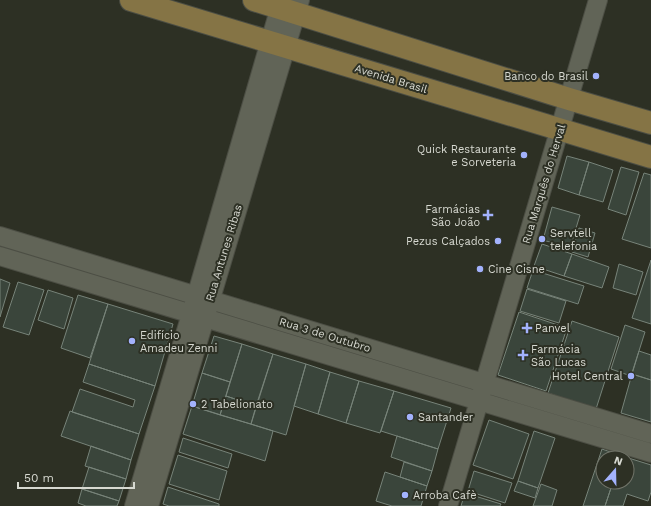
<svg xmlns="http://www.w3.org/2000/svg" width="651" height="506" font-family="'Work Sans',sans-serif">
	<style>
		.building { fill: #3a453b; stroke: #778379 }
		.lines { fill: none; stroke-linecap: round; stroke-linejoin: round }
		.minor-casing { stroke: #4c4e44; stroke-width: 20 }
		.major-casing { stroke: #4c4e44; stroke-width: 24 }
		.minor { stroke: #616457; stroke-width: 18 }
		.major { stroke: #857445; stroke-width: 22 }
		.poi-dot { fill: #a3b2fd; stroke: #2d3024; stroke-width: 1.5 }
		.labels { text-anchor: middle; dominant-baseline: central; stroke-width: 4; stroke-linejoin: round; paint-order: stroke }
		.poi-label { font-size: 11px; fill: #d7d9d1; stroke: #2d3024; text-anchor: start }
		.street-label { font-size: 11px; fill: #d7d9d1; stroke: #2d3024 }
	</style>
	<rect width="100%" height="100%" fill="#2d3024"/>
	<path class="building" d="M 567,156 L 589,162 L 579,195 L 558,188 Z
		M 589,162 L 613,170 L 603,202 L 579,195 Z
		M 621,167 L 639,172 L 626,215 L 608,209 Z
		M 644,173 L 651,175 L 651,248 L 622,239 Z
		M 552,207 L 580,215 L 570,248 L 543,240 Z
		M 579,228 L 595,233 L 588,257 L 572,252 Z
		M 542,244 L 572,254 L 564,276 L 534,266 Z
		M 572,254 L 609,267 L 602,288 L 564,276 Z
		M 651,260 L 651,324 L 632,318 Z
		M 619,264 L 643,272 L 636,295 L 613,288 Z
		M 533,270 L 584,286 L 578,304 L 527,288 Z
		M 0,279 L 10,283 L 0,317 Z
		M 18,282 L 44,290 L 29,335 L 3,327 Z
		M 527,289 L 566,301 L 559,323 L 520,311 Z
		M 48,290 L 73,298 L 64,329 L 38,320 Z
		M 78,295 L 108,304 L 90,358 L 61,348 Z
		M 108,304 L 173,324 L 155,386 L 89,364 Z
		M 519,312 L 567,328 L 546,391 L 498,375 Z
		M 572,321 L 619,337 L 596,409 L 548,393 Z
		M 625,325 L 645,332 L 631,376 L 611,369 Z
		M 214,336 L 242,344 L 230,382 L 202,373 Z
		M 242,344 L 273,354 L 256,406 L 226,396 Z
		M 639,351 L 651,355 L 651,380 L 632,374 Z
		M 273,354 L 306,364 L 286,435 L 251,424 Z
		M 89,364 L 155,386 L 139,434 L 72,412 L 80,389 L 133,407 L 135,400 L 83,382 Z
		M 306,364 L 330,372 L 318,414 L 294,406 Z
		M 330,372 L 359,381 L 346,423 L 318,414 Z
		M 202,373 L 230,382 L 220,415 L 192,406 Z
		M 632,374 L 651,380 L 651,422 L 621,413 Z
		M 359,381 L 394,391 L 380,433 L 346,423 Z
		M 394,391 L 451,408 L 438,449 L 381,431 Z
		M 226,396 L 256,406 L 251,424 L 220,415 Z
		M 192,406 L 273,431 L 265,461 L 183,434 Z
		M 70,411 L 139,434 L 131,460 L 61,436 Z
		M 489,420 L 529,434 L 513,479 L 473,465 Z
		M 534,431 L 555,438 L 538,488 L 518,481 Z
		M 397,436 L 438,449 L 432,471 L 391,457 Z
		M 183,438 L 232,454 L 228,468 L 179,452 Z
		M 91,446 L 131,460 L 126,479 L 85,466 Z
		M 602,449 L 622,456 L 621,458 L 603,458 L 603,482 L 613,482 L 605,506 L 583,506 Z
		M 178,455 L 227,471 L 219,500 L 169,484 Z
		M 622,456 L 651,465 L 651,492 L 648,501 L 627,494 L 623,506 L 605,506 L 613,482 L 627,482 L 627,458 L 621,458 Z
		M 404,462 L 432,471 L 427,486 L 400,477 Z
		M 89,467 L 126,479 L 119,501 L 82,489 Z
		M 474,471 L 512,483 L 505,503 L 468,491 Z
		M 385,472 L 427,486 L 421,506 L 392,506 L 376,501 Z
		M 518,481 L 538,488 L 535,498 L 514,491 Z
		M 541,484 L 557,490 L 552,506 L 533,506 Z
		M 168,487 L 219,504 L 219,506 L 169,506 L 163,504 Z
		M 82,489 L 119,501 L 117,506 L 86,506 L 78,503 Z
		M 465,493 L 501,504 L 500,506 L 461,506 Z"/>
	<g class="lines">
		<defs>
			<path id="minor" d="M 0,236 L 651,434
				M 0,256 L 651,453
				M 134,506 L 191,314 L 282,0
				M 149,506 L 300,0
				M 448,506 L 598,0"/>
			<path id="major" d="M 131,0 L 651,157
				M 254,0 L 569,99 L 651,123"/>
		</defs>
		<use href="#minor" class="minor-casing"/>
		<use href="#major" class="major-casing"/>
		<use href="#minor" class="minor"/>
		<use href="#major" class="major"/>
	</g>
	<g class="poi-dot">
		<circle cx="596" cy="76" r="4"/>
		<circle cx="524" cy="155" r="4"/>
		<path d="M486 209h4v4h4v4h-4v4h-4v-4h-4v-4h4z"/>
		<circle cx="542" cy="239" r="4"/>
		<circle cx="498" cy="241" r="4"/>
		<circle cx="480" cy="269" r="4"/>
		<path d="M525 322h4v4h4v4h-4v4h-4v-4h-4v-4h4z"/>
		<circle cx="132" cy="341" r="4"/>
		<path d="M521 349h4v4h4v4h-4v4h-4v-4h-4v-4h4z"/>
		<circle cx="631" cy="376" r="4"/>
		<circle cx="193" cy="404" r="4"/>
		<circle cx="410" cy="417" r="4"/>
		<circle cx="405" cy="495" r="4"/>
	</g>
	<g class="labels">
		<g class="poi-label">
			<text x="588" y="76" text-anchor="end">Banco do Brasil</text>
			<text x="516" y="149" text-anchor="end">Quick Restaurante<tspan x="516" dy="13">e Sorveteria</tspan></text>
			<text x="480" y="209" text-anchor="end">Farmácias<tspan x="480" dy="13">São João</tspan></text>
			<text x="550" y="233">Servtell<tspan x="550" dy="13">telefonia</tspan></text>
			<text x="490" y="241" text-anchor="end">Pezus Calçados</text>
			<text x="488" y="269">Cine Cisne</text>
			<text x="535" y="328">Panvel</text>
			<text x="140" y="335">Edifício<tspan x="140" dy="13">Amadeu Zenni</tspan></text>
			<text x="531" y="349">Farmácia<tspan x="531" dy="13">São Lucas</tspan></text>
			<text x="623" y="376" text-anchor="end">Hotel Central</text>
			<text x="201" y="404">2 Tabelionato</text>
			<text x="418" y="417">Santander</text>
			<text x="413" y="495">Arroba Cafè</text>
		</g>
		<g class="street-label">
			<text transform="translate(391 79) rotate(17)">Avenida Brasil</text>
			<text transform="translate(544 184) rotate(-73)">Rua Marquês do Herval</text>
			<text transform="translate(224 253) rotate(-73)">Rua Antunes Ribas</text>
			<text transform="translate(325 335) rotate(17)">Rua 3 de Outubro</text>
		</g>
	</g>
	<g transform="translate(615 470) rotate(20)"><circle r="19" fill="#2d3024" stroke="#717469"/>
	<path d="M0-3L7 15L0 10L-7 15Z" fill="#a3b2fd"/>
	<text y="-6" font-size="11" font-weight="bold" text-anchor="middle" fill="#d7d9d1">N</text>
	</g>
	<path d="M18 482v6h116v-6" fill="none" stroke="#d7d9d1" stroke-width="2"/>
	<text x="24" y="482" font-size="12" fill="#d7d9d1" stroke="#2d3024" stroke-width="3" paint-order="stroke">50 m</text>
</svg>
